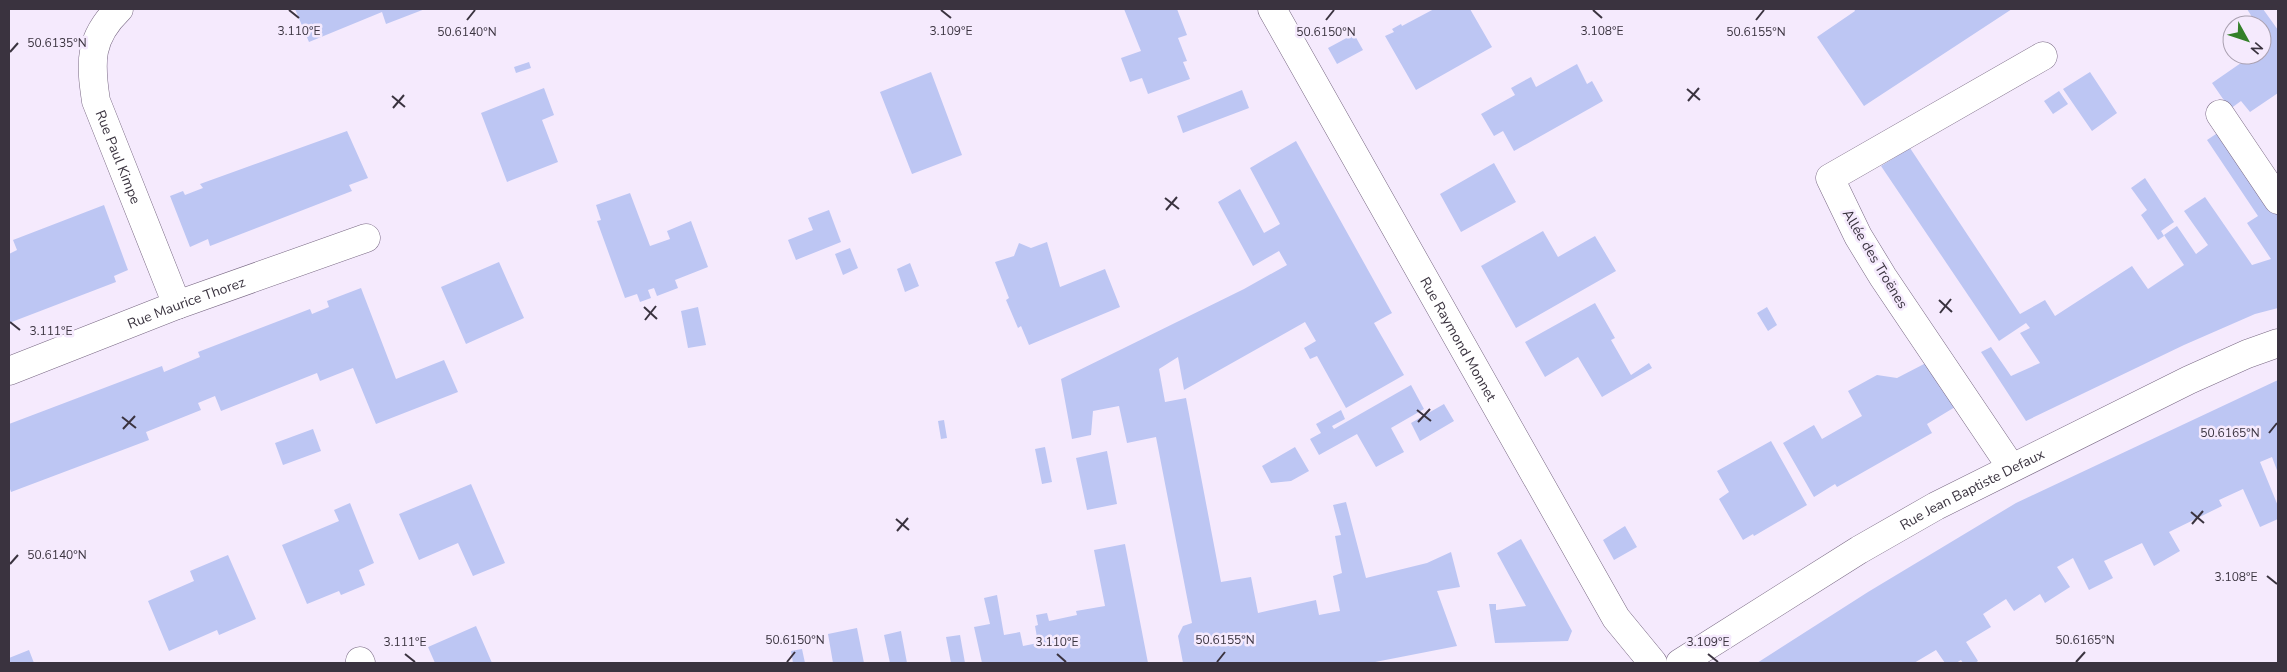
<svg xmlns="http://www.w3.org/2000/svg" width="2287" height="672" font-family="'Nunito Sans',sans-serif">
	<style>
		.building { fill: #bdc6f3 }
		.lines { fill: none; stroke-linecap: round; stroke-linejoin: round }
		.minor-casing { stroke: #786883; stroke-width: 29 }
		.minor { stroke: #fff; stroke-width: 28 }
		.ticks { fill: none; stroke: #3a333f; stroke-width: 2 }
		.labels { text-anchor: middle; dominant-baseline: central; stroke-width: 5; stroke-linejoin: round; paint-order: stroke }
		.street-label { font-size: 14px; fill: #3a333f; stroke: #f5eafd }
		.ticks-label { font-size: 12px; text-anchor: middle; fill: #3a333f; stroke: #f5eafd; stroke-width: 5; stroke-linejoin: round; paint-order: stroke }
	</style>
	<rect width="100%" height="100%" fill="#f5eafd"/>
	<path class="building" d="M 295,9 L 425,9 L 386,24 L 382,12 L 309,42 Z
		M 1124,9 L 1177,9 L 1187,35 L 1178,38 L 1187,61 L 1183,62 L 1190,79 L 1148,94 L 1142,78 L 1130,82 L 1121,58 L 1141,51 Z
		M 1434,9 L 1470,9 L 1492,47 L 1416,90 L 1385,36 L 1394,32 L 1392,29 L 1401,24 L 1402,26 Z
		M 1854,9 L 2012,9 L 1864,106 L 1817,37 L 1855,11 Z
		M 2247,9 L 2263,9 L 2278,30 L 2278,93 L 2250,112 L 2241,101 L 2230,109 L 2212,83 L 2251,56 L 2250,55 L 2262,55 L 2262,25 L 2240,25 L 2252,17 Z
		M 1354,34 L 1363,50 L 1337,64 L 1328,48 Z
		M 529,62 L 531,68 L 516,73 L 514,67 Z
		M 1577,64 L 1587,84 L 1592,81 L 1603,101 L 1514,151 L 1503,131 L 1494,136 L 1481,114 L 1515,95 L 1511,88 L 1531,77 L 1536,87 Z
		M 931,72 L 962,155 L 912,174 L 880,92 Z
		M 2090,72 L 2117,113 L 2092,131 L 2063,89 Z
		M 544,88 L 554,115 L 542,120 L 558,162 L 507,182 L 481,113 Z
		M 1242,90 L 1249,108 L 1183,133 L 1177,116 Z
		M 2059,91 L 2068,104 L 2053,114 L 2044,101 Z
		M 2225,128 L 2278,208 L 2278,308 L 2255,314 L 2184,345 L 2026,421 L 1981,352 L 1991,347 L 2011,376 L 2040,363 L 2020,333 L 2030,328 L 2026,323 L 1999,341 L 1881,166 L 1910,148 L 2020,314 L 2045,300 L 2055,316 L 2132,266 L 2148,289 L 2184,265 L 2164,235 L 2177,226 L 2196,254 L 2208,245 L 2184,211 L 2205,197 L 2252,265 L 2271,259 L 2247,223 L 2258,216 L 2207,140 Z
		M 347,131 L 368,178 L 349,185 L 352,191 L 210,246 L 208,239 L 190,247 L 170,196 L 183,191 L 185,195 L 203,188 L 200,184 Z
		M 1296,141 L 1392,313 L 1374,323 L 1404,375 L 1346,408 L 1317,356 L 1310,359 L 1304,348 L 1316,341 L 1305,322 L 1184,390 L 1178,357 L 1159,369 L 1165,402 L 1186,398 L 1221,582 L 1251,577 L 1258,613 L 1316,600 L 1319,615 L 1340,611 L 1333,576 L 1342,573 L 1335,536 L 1341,535 L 1333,505 L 1346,502 L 1366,578 L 1427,563 L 1451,552 L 1460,587 L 1437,591 L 1457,646 L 1370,663 L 1183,663 L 1178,636 L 1183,626 L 1192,623 L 1156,437 L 1127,443 L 1119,406 L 1093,411 L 1091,435 L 1072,439 L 1061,379 L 1244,289 L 1287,265 L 1279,251 L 1253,266 L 1218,202 L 1240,189 L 1264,233 L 1280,224 L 1250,168 Z
		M 1494,163 L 1516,202 L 1461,232 L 1440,194 Z
		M 2145,178 L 2174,222 L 2161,231 L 2164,236 L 2158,240 L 2141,215 L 2147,210 L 2131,188 Z
		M 630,193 L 650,246 L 670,239 L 667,231 L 691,221 L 708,267 L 675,280 L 678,288 L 657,296 L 654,288 L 648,290 L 651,298 L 640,302 L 637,294 L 625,298 L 597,221 L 601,220 L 596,205 Z
		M 104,205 L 128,270 L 114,276 L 116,282 L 9,323 L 9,254 L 17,250 L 13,240 Z
		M 829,210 L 841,242 L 796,260 L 788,240 L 813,230 L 808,218 Z
		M 1543,231 L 1558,257 L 1595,236 L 1616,271 L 1516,328 L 1481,266 Z
		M 1047,242 L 1060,287 L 1105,269 L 1120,307 L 1029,345 L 1021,326 L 1018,328 L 1006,300 L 1009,298 L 995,262 L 1014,256 L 1019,243 L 1031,248 Z
		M 850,248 L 858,268 L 843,275 L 835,254 Z
		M 499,262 L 524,318 L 466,344 L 441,287 Z
		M 910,263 L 919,286 L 905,292 L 897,269 Z
		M 361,288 L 396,379 L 444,360 L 458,392 L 376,424 L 353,368 L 320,381 L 317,373 L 221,411 L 215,396 L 198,403 L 201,410 L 146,432 L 149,440 L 11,492 L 9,486 L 9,424 L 162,366 L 164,372 L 200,357 L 198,352 L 310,309 L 312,314 L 329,307 L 327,301 Z
		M 1595,303 L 1615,338 L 1611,340 L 1631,375 L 1649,363 L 1652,368 L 1602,397 L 1578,357 L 1545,377 L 1525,342 Z
		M 698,307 L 706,345 L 688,348 L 681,311 Z
		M 1767,307 L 1777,325 L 1768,331 L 1757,313 Z
		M 1926,363 L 1955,407 L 1927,424 L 1932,433 L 1837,487 L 1835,484 L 1814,497 L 1783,443 L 1814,425 L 1822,439 L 1862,416 L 1848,391 L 1877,375 L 1897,378 Z
		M 2278,380 L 2278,473 L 2272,457 L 2260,462 L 2278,506 L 2278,519 L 2260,527 L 2243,489 L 2219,500 L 2222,506 L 2169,532 L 2180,551 L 2154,566 L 2142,543 L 2104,561 L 2113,578 L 2089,590 L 2073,558 L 2057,567 L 2070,587 L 2045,603 L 2040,594 L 2014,611 L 2006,599 L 1983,614 L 1991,627 L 1966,642 L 1978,661 L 1975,663 L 1963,663 L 1961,660 L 1956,663 L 1945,663 L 1936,650 L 1914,663 L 1757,663 L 1868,592 L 2016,503 Z
		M 1411,385 L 1424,409 L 1391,428 L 1404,452 L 1376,467 L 1357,434 L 1319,455 L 1310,439 L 1321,433 L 1316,424 L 1341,410 L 1345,419 L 1332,426 L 1334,429 Z
		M 1444,404 L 1454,421 L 1420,441 L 1411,423 Z
		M 944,420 L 947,438 L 941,439 L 938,421 Z
		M 313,429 L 321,451 L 283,465 L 275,443 Z
		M 1771,441 L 1807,505 L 1754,536 L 1753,534 L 1743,540 L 1719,499 L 1729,492 L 1717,471 Z
		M 1045,447 L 1052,482 L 1042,484 L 1035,449 Z
		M 1295,447 L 1309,471 L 1291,481 L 1271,483 L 1262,466 Z
		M 1107,451 L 1117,504 L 1087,510 L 1076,458 Z
		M 471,484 L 505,563 L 473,576 L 458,543 L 419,560 L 399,514 Z
		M 350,503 L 374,563 L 359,570 L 365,585 L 341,595 L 339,591 L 307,604 L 282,545 L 339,521 L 334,510 Z
		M 1625,526 L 1637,547 L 1614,560 L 1603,540 Z
		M 1521,539 L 1572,631 L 1568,641 L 1495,643 L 1489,604 L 1496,604 L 1496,610 L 1526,606 L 1497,553 Z
		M 1125,544 L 1148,663 L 982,663 L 974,627 L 990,624 L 984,598 L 997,595 L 1004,635 L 1020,632 L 1023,646 L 1038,643 L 1035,626 L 1038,625 L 1036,615 L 1047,613 L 1049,621 L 1077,615 L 1076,611 L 1105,606 L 1094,550 Z
		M 228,555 L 256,619 L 219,635 L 217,630 L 169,651 L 148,601 L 194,581 L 190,571 Z
		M 476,626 L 492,663 L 435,663 L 428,647 Z
		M 857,628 L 864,663 L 833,663 L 828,634 Z
		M 901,631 L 907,663 L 890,663 L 884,635 Z
		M 960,635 L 965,663 L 951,663 L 946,637 Z
		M 802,649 L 805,663 L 793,663 L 791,651 Z
		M 29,650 L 34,663 L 9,663 L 9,658 Z"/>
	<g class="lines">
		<defs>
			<g id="minor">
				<path id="s1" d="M 119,9 C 89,38 90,62 96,101 L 177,305"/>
				<path id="s2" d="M 1272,9 L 1616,618 L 1653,663"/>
				<path d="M 2220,114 L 2278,200"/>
				<path id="s3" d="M 9,371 L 177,305 L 366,238"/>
				<path d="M 2011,467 L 1883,277 L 1858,236 L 1830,178 L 2043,56"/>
				<path d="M 360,661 L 361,663"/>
				<path id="s4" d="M 1680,663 L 1859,550 L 1936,506 L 2189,380 L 2247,354 L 2278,343"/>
			</g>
		</defs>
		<use href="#minor" class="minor-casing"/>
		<use href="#minor" class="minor"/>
	</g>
	<path class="ticks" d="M 289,10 L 299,18M 941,10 L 951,18M 1593,10 L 1602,18M 467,20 L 475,10M 1326,20 L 1334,10M 1756,20 L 1764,10M 10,52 L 18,43M 1687,89 L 1700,100M 392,96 L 405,107M 1688,101 L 1699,88M 393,108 L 404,95M 1165,198 L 1179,209M 1166,210 L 1177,197M 1939,300 L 1952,312M 644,307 L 657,319M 1940,313 L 1951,299M 645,320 L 656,306M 10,322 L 20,330M 1417,410 L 1431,421M 122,417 L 136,428M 1418,422 L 1430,409M 123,429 L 135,416M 2269,433 L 2277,423M 2191,512 L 2204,523M 896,519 L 909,530M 2192,524 L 2203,511M 897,531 L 908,518M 10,564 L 18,555M 2267,576 L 2277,584M 405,654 L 415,662M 1057,654 L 1066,662M 1708,654 L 1718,662M 787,662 L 795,652M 1217,662 L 1225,652M 2076,662 L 2085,652"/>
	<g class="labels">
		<g class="street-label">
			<text stroke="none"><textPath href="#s1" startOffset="160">Rue Paul Kimpe</textPath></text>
			<text transform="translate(1875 259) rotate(59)">Allée des Troënes</text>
			<text stroke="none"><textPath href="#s3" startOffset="190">Rue Maurice Thorez</textPath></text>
			<text stroke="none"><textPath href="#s2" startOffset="379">Rue Raymond Monnet</textPath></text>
			<text stroke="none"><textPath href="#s4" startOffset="340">Rue Jean Baptiste Defaux</textPath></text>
		</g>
	</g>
	<g class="ticks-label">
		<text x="299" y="35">3.110°E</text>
		<text x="951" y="35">3.109°E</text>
		<text x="1602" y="35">3.108°E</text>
		<text x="467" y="36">50.6140°N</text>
		<text x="1326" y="36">50.6150°N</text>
		<text x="1756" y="36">50.6155°N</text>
		<text x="57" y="47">50.6135°N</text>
		<text x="51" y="335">3.111°E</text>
		<text x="2230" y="437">50.6165°N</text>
		<text x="57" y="559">50.6140°N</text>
		<text x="2236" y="581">3.108°E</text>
		<text x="795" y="644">50.6150°N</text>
		<text x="1225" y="644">50.6155°N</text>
		<text x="2085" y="644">50.6165°N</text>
		<text x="405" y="646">3.111°E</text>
		<text x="1057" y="646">3.110°E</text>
		<text x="1708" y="646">3.109°E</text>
	</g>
	<rect width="2287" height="672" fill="none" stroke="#3a333f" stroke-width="20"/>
	<g transform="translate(2247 40) rotate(130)"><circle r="24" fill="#f5eafd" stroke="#aaa1b1"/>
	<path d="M0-4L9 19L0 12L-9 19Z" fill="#338029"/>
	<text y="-8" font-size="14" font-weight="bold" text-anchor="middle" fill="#3a333f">N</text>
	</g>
</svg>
